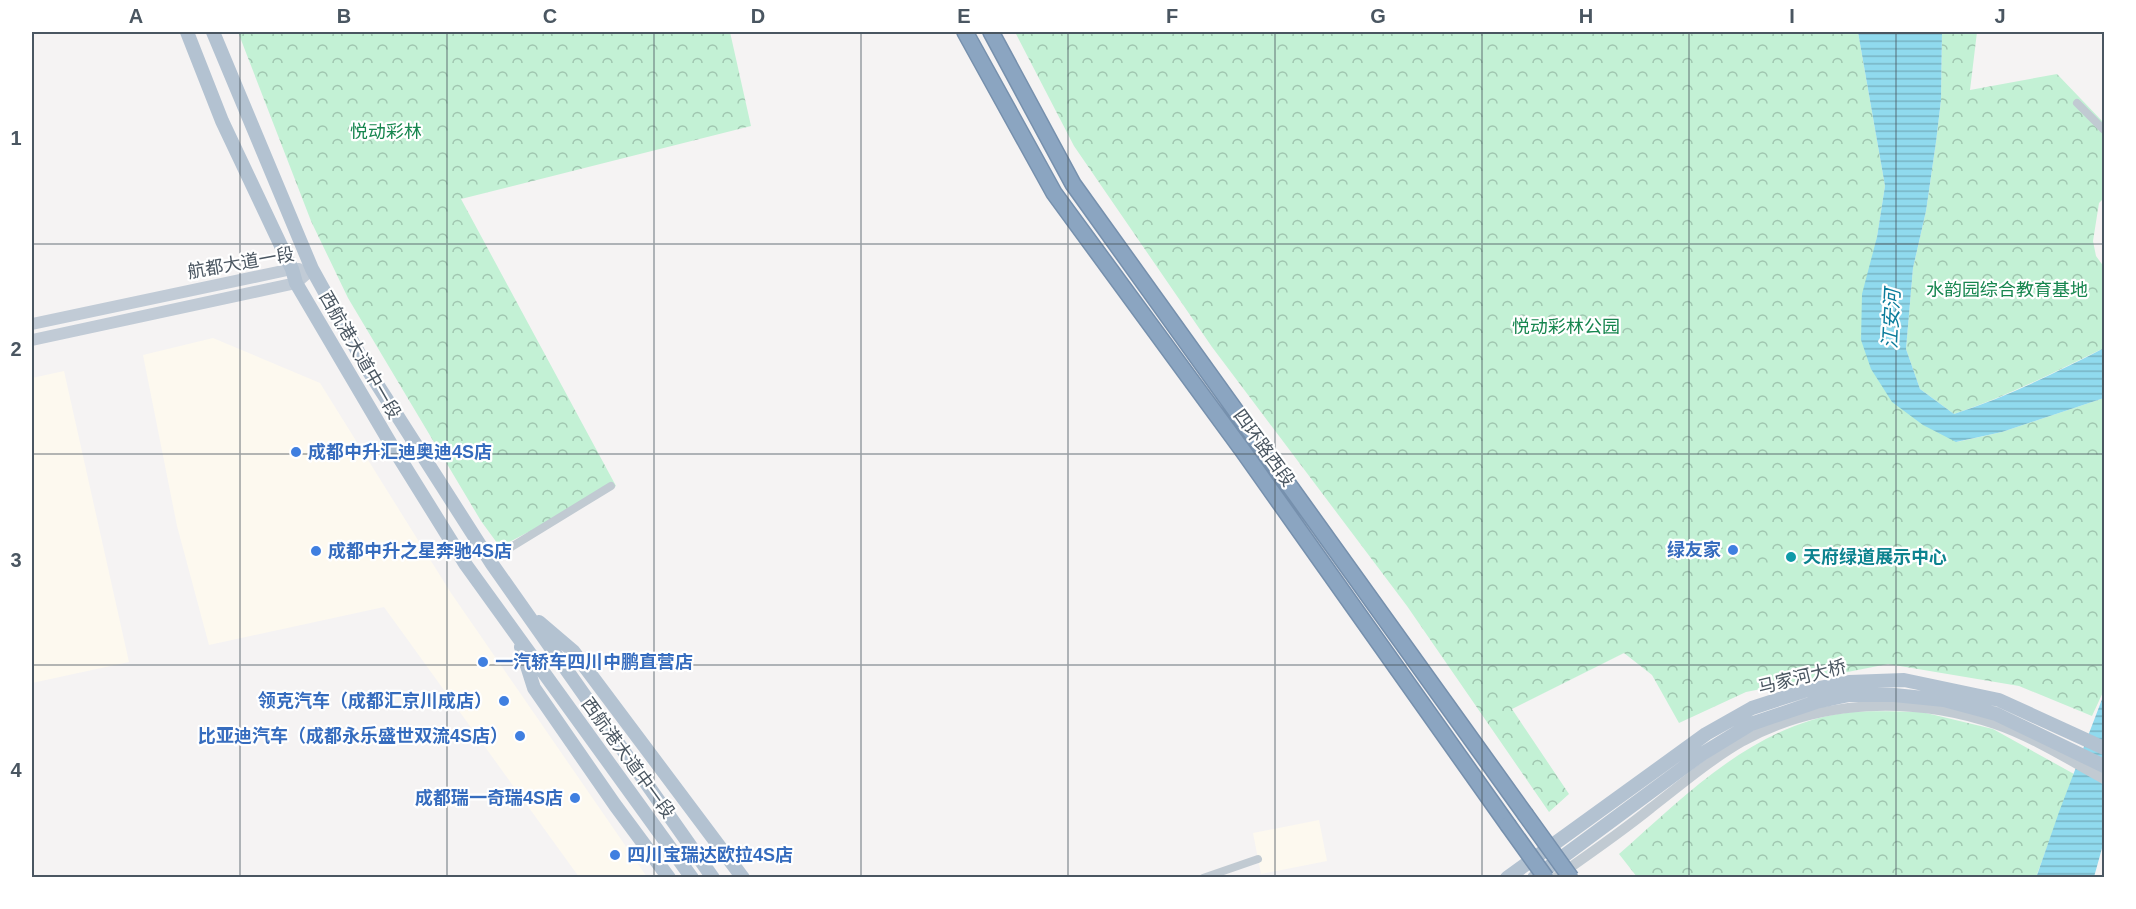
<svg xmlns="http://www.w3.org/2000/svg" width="2136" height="909" font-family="Arial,'Noto Sans SC',sans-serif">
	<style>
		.commercial { fill: #fdf9ef }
		.park { fill: url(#park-crowns) }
		.water { fill: url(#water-rules) }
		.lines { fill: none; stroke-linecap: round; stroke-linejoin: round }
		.motorway-casing { stroke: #7690ad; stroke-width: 18 }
		.minor { stroke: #c1cad2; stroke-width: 8 }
		.tertiary { stroke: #c1cad2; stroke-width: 10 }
		.secondary { stroke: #c1cbd6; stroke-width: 12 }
		.primary { stroke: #b3c2d1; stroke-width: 14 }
		.motorway { stroke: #8ba5c1; stroke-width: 15 }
		.motorway-bridge-casing { stroke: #7690ad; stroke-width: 18; stroke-linecap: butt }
		.motorway-bridge { stroke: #8ba5c1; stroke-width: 15 }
		.grid { fill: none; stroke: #4a5661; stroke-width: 1.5; stroke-opacity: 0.55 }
		.shop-dot { fill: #3f7fe0; stroke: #fff; stroke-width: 2 }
		.culture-dot { fill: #0f9aa8; stroke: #fff; stroke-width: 2 }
		.labels { text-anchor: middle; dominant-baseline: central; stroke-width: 4.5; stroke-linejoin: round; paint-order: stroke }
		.park-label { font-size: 18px; fill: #17864f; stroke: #fff }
		.street-label { font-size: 18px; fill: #4a5661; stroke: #fff }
		.shop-label { font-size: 18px; font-weight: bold; fill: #366cbe; stroke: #fff; text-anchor: start }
		.culture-label { font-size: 18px; font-weight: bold; fill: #0d838f; stroke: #fff; text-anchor: start }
		.water-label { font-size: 20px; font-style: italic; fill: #0c7c9b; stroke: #fff }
		.neatline { fill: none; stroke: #4a5661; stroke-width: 2 }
		.grid-label { font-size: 20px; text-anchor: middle; font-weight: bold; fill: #4a5661 }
	</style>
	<defs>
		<pattern id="park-crowns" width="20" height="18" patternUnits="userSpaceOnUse" patternTransform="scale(1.5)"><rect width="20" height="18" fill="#c3f1d5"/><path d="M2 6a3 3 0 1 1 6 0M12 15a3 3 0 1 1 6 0" fill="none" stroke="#a0c6b0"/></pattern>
		<pattern id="water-rules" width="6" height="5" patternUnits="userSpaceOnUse" patternTransform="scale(1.5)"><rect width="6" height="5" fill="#90daee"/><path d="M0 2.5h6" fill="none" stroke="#78b4c4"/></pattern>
	</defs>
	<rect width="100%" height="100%" fill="#f5f3f3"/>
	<path class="commercial" d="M 213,338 L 320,383 L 451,593 L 647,877 L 579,877 L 384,607 L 209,645 L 177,526 L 143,355 Z
		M 64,371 L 129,662 L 32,683 L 32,378 Z
		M 1319,820 L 1327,861 L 1261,874 L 1253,833 Z"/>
	<path class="park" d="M 238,32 L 730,32 L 751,126 L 461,199 L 616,486 L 500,547 L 481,521 L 348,298 L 311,221 Z
		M 1015,32 L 1858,32 L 1885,186 L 1861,340 L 1957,442 L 2002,432 L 2104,398 L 2104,690 L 2092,716 L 2019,686 L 1888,664 L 1746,692 L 1679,723 L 1652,675 L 1624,653 L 1512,709 L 1569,794 L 1549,812 L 1407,606 L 1212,347 L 1074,146 Z
		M 1942,32 L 1977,32 L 1970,90 L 2057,74 L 2104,123 L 2104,198 L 2099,203 L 2093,241 L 2096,256 L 2104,267 L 2104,348 C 2055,372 2006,397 1954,414 L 1920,389 L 1906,349 L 1913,268 L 1926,211 L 1936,142 L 1941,100 Z
		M 1922,712 L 1993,729 L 2074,774 L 2036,877 L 1637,877 L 1619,854 C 1685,796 1753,725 1845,713 C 1870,710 1897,712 1922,712 Z"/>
	<path class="water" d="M 1858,32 L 1942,32 L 1941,100 L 1936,142 L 1926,211 L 1913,268 L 1906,349 L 1920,389 L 1954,414 C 2006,397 2056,373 2104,348 L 2104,398 L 2002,432 L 1956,442 L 1923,425 L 1892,402 L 1871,369 L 1861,340 L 1862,294 L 1877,237 L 1885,186 Z
		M 2104,694 L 2104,841 L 2094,877 L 2036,878 L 2059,812 Z"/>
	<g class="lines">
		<defs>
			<path id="motorway" d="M 965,32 L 1054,193 L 1243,451 L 1508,825
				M 991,32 L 1073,184 L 1525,814"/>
		</defs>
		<use href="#motorway" class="motorway-casing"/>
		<path class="minor" d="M 2077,103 L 2104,130
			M 490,560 L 611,486
			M 1203,878 L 1258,859"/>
		<path class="tertiary" d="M 1555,878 C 1588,855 1620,833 1651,808 C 1681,785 1710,760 1743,741 C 1820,699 1912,696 1995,724 C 2033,737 2069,760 2104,779"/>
		<path class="secondary" d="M 32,324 L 292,269 L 299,269
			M 32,340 L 296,283 L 312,269"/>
		<path class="primary" d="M 187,32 L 222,121 L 292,269 L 296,283 L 392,446 L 466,565 L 692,878
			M 213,32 L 312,269 L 368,370 L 492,564 L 713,878
			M 539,622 L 573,651 L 743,878
			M 521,647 L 534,688 L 615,805 L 669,878
			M 1507,878 L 1706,734 L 1752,708 L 1804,691 L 1849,682 L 1904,680 L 1999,700 L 2104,748
			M 1534,878 L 1702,754 L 1751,724 L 1816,702 L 1849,695 L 1894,695 L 1944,700 L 1996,714 L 2104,766"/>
		<use href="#motorway" class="motorway"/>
		<defs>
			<path id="motorway-bridge" d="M 1525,814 L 1571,878
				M 1508,825 L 1546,878"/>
		</defs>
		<use href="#motorway-bridge" class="motorway-bridge-casing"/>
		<use href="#motorway-bridge" class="motorway-bridge"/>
	</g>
	<path class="grid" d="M 240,32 L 240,878M 447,32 L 447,878M 654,32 L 654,878M 861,32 L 861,878M 1068,32 L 1068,878M 1275,32 L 1275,878M 1482,32 L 1482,878M 1689,32 L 1689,878M 1896,32 L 1896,878M 32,244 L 2104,244M 32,454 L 2104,454M 32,665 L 2104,665"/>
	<g class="shop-dot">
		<circle cx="296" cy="452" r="6"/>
		<circle cx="1733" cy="550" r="6"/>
		<circle cx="316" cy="551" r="6"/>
		<circle cx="483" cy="662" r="6"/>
		<circle cx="504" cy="701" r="6"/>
		<circle cx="520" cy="736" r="6"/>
		<circle cx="575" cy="798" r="6"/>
		<circle cx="615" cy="855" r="6"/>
	</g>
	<circle class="culture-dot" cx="1791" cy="557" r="6"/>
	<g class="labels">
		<g class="park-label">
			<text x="386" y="132">悦动彩林</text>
			<text x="2007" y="290">水韵园综合教育基地</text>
			<text x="1566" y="327">悦动彩林公园</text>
		</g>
		<g class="street-label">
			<text transform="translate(241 263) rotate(-10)">航都大道一段</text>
			<text transform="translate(360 355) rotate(60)">西航港大道中一段</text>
			<text transform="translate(1264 448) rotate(54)">四环路西段</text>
			<text transform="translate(1802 677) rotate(-14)">马家河大桥</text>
			<text transform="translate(628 758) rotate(54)">西航港大道中一段</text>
		</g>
		<g class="shop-label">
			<text x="308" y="452">成都中升汇迪奥迪4S店</text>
			<text x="1721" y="550" text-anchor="end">绿友家</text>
			<text x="328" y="551">成都中升之星奔驰4S店</text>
			<text x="495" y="662">一汽轿车四川中鹏直营店</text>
			<text x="492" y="701" text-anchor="end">领克汽车（成都汇京川成店）</text>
			<text x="508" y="736" text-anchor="end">比亚迪汽车（成都永乐盛世双流4S店）</text>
			<text x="563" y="798" text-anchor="end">成都瑞一奇瑞4S店</text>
			<text x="627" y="855">四川宝瑞达欧拉4S店</text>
		</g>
		<g class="culture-label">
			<text x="1803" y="557">天府绿道展示中心</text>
		</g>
		<g class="water-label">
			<text transform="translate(1891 319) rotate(-87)">江安河</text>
		</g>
	</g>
	<rect width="2136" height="909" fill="none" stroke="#ffffff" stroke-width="66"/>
	<rect x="33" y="33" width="2070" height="843" class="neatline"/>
	<g class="grid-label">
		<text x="136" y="23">A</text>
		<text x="344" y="23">B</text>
		<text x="550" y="23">C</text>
		<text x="758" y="23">D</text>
		<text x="964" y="23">E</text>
		<text x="1172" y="23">F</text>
		<text x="1378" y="23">G</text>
		<text x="1586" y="23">H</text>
		<text x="1792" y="23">I</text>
		<text x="2000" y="23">J</text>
		<text x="16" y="145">1</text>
		<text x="16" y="356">2</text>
		<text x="16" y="567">3</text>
		<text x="16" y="777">4</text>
	</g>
</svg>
